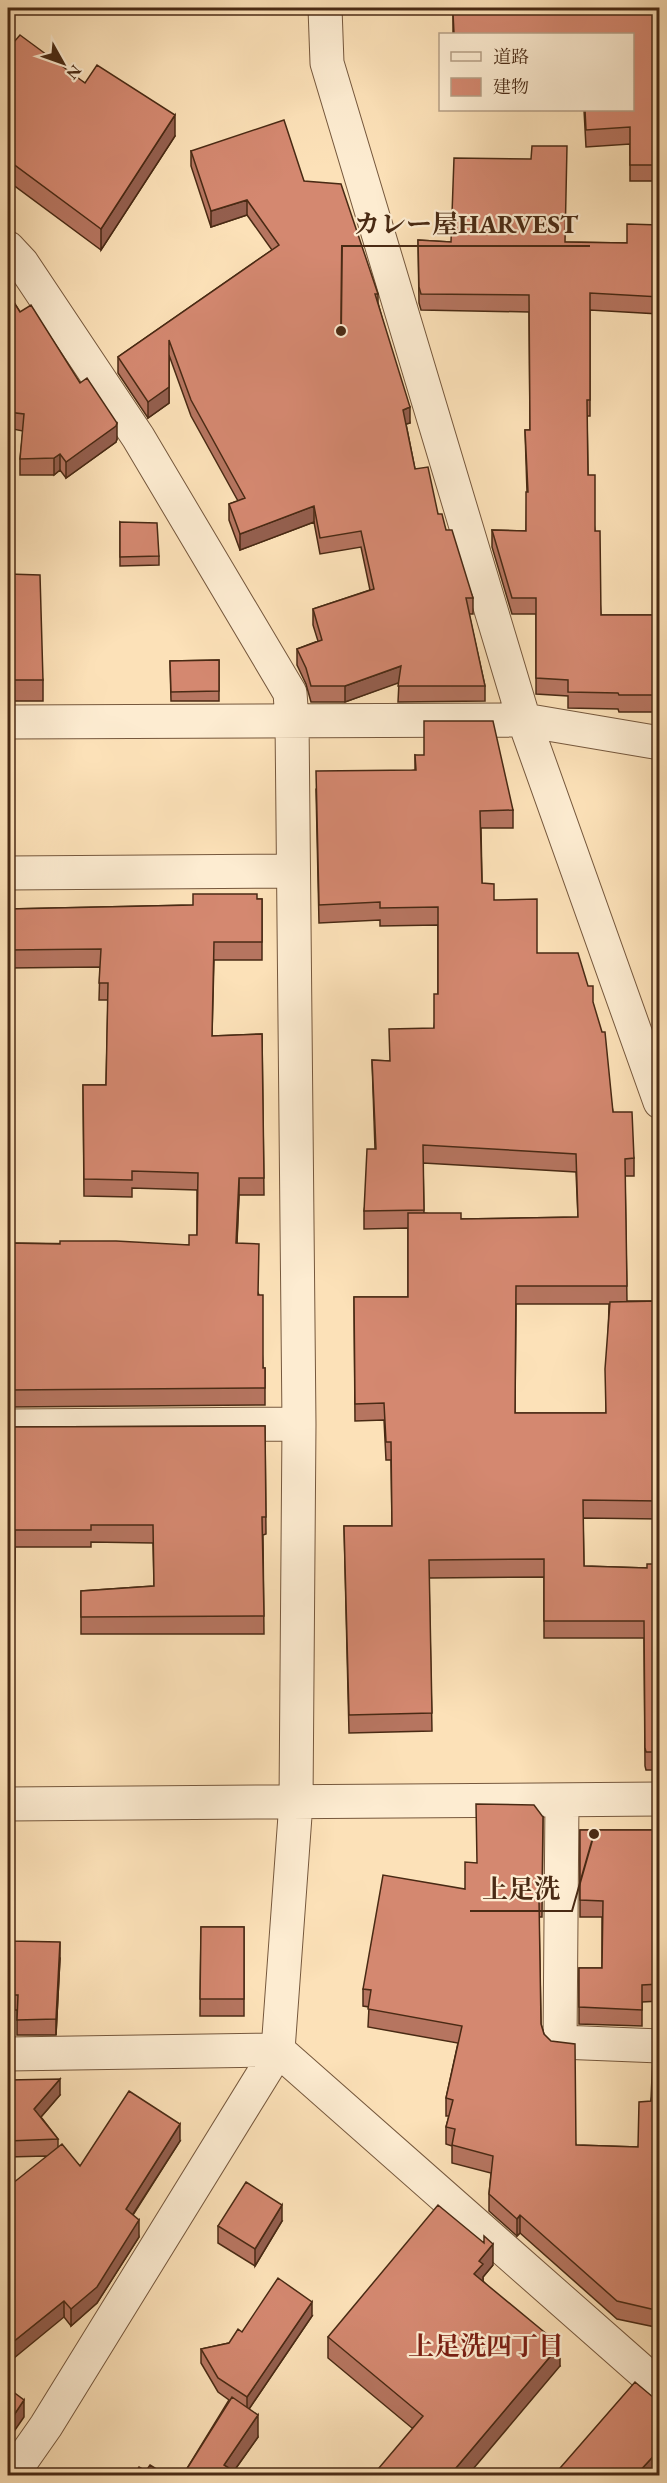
<svg xmlns="http://www.w3.org/2000/svg" width="667" height="2483" font-family="'EB Garamond','Noto Serif JP',serif">
	<style>
		.lines { fill: none; stroke-linecap: round; stroke-linejoin: round }
		.street-casing { stroke: #76583d; stroke-width: 35 }
		.street { stroke: #fdecd1; stroke-width: 33 }
		.wall { fill: #b67560; stroke: #492a14; stroke-width: 1.5; fill-rule: evenodd }
		.shaded-wall { fill: #945f4e; stroke: #492a14; stroke-width: 1.5 }
		.building { fill: #d48870; stroke: #492a14; stroke-width: 1.5 }
		.labels { text-anchor: middle; dominant-baseline: central; stroke-width: 4.5; stroke-linejoin: round; paint-order: stroke }
		.neighbourhood-label { font-size: 26px; font-weight: bold; fill: #7a1f14; stroke: #fdecd1 }
		.leader { fill: none; stroke: #492a14; stroke-width: 2 }
		.callout-dot { fill: #492a14; stroke: #fdecd1; stroke-width: 2 }
		.callout-label { font-size: 26px; text-anchor: middle; font-weight: bold; fill: #492a14; stroke: #fdecd1; stroke-width: 4.5; stroke-linejoin: round; paint-order: stroke }
	</style>
	<rect width="100%" height="100%" fill="#fce1b8"/>
	<filter id="stains"><feTurbulence type="fractalNoise" baseFrequency=".00333" numOctaves="4"/><feColorMatrix values="0 0 0 0 .2 0 0 0 0 .09 0 0 0 0 .02 0 0 0 .5 -.17"/></filter>
	<radialGradient id="worn" r=".72"><stop offset=".6" stop-color="#630" stop-opacity="0"/><stop offset="1" stop-color="#630" stop-opacity=".3"/></radialGradient>
	<g class="lines">
		<defs>
			<path id="street" d="M 325,8 L 327,63 L 524,720 L 660,1102
				M 8,248 L 22,263 L 138,437 L 290,693 L 292,720 L 299,1424 L 296,1802 L 278,2050 L 46,2426 L 11,2476
				M 8,722 L 524,720 L 660,743
				M 8,873 L 293,871
				M 8,1426 L 299,1424
				M 562,1800 L 560,2042 L 660,2046
				M 8,1804 L 660,1799
				M 8,2054 L 278,2050 L 660,2387"/>
		</defs>
		<use href="#street" class="street-casing"/>
		<use href="#street" class="street"/>
	</g>
	<path class="wall" d="M 660,8 L 660,181 L 630,181 L 630,144 L 586,147 L 584,110 L 633,110 L 633,34 L 453,34 L 453,13 L 538,14 Z
		M 8,46 L 85,83 L 175,136 L 101,250 L 8,181 Z
		M 191,151 L 304,181 L 378,294 L 378,303 L 410,423 L 406,424 L 415,469 L 446,530 L 473,598 L 473,614 L 469,614 L 485,686 L 485,701 L 398,702 L 399,682 L 345,702 L 311,702 L 306,684 L 297,665 L 297,649 L 318,641 L 313,625 L 313,609 L 370,590 L 361,547 L 320,554 L 314,522 L 240,550 L 229,520 L 229,504 L 238,501 L 191,416 L 169,355 L 169,403 L 148,418 L 118,373 L 118,357 L 272,250 L 247,215 L 211,227 L 191,166 Z
		M 660,225 L 660,327 L 659,314 L 590,310 L 590,416 L 587,416 L 588,475 L 595,531 L 601,615 L 660,615 L 660,712 L 619,712 L 618,709 L 568,708 L 568,696 L 536,694 L 536,614 L 512,614 L 492,547 L 492,530 L 526,531 L 527,492 L 525,430 L 530,430 L 529,312 L 421,310 L 419,303 L 418,240 L 451,242 L 565,242 L 627,243 Z
		M 8,293 L 20,312 L 80,383 L 117,439 L 116,442 L 66,478 L 60,470 L 54,475 L 20,475 L 20,459 L 23,431 L 8,428 Z
		M 120,522 L 159,556 L 159,565 L 120,566 Z
		M 8,574 L 43,680 L 43,701 L 8,701 Z
		M 219,660 L 219,701 L 171,701 L 170,661 Z
		M 415,755 L 513,810 L 513,828 L 481,828 L 482,883 L 494,900 L 537,953 L 593,1003 L 613,1112 L 634,1158 L 634,1176 L 625,1176 L 627,1301 L 660,1301 L 660,1519 L 583,1518 L 584,1566 L 647,1568 L 660,1564 L 660,1770 L 646,1770 L 645,1766 L 644,1638 L 544,1638 L 544,1577 L 429,1578 L 432,1731 L 349,1733 L 344,1526 L 392,1526 L 391,1460 L 386,1460 L 384,1420 L 355,1421 L 354,1297 L 408,1297 L 408,1228 L 364,1229 L 364,1211 L 375,1149 L 372,1060 L 389,1061 L 434,1028 L 438,994 L 438,925 L 380,926 L 380,920 L 319,923 L 316,789 L 415,770 ZM 423,1163 L 576,1172 L 578,1217 L 461,1219 L 424,1213 ZM 516,1304 L 609,1304 L 606,1413 L 515,1413 Z
		M 257,899 L 262,899 L 262,960 L 214,960 L 212,1036 L 262,1034 L 264,1195 L 239,1195 L 237,1243 L 259,1295 L 263,1368 L 265,1368 L 265,1405 L 8,1407 L 8,1243 L 189,1245 L 197,1235 L 197,1190 L 132,1188 L 132,1197 L 84,1196 L 83,1085 L 106,1085 L 108,1000 L 99,1000 L 100,967 L 8,968 L 8,909 L 193,905 Z
		M 265,1426 L 266,1534 L 263,1535 L 264,1634 L 81,1634 L 81,1591 L 154,1586 L 153,1543 L 91,1542 L 91,1547 L 15,1547 L 14,1648 L 8,1648 L 8,1427 Z
		M 543,1817 L 542,1917 L 539,1917 L 541,2024 L 576,2145 L 638,2147 L 651,2101 L 660,2053 L 660,2328 L 617,2319 L 520,2233 L 517,2236 L 489,2211 L 489,2194 L 491,2173 L 452,2163 L 452,2146 L 446,2144 L 446,2127 L 449,2116 L 446,2116 L 446,2098 L 458,2043 L 368,2027 L 369,2007 L 363,2006 L 363,1989 L 465,1889 L 477,1863 Z
		M 580,1830 L 660,1830 L 660,2001 L 642,2002 L 642,2026 L 579,2024 L 579,1968 L 602,1968 L 602,1917 L 580,1917 Z
		M 201,1927 L 244,1927 L 244,2016 L 200,2016 Z
		M 8,1935 L 10,1941 L 60,1958 L 56,2035 L 17,2035 L 17,2010 L 8,2010 Z
		M 8,2080 L 60,2095 L 41,2117 L 58,2139 L 58,2147 L 80,2166 L 180,2141 L 133,2215 L 139,2237 L 97,2303 L 71,2326 L 64,2317 L 46,2156 L 8,2157 Z
		M 282,2221 L 255,2266 L 218,2243 L 218,2226 Z
		M 493,2265 L 483,2277 L 483,2281 L 560,2366 L 412,2428 L 328,2358 L 328,2337 Z
		M 312,2316 L 249,2409 L 258,2437 L 234,2471 L 183,2475 L 229,2400 L 218,2392 L 201,2363 L 201,2349 L 229,2343 L 242,2332 Z"/>
	<path class="shaded-wall" d="M 175,115 L 175,136 L 101,250 L 101,229 Z
		M 247,200 L 247,215 L 211,227 L 211,211 Z
		M 169,355 L 169,403 L 148,418 L 148,402 Z
		M 410,407 L 410,423 L 403,425 L 403,410 Z
		M 117,423 L 117,439 L 116,442 L 66,478 L 66,462 Z
		M 60,454 L 60,470 L 54,475 L 54,458 Z
		M 314,506 L 314,522 L 240,550 L 240,534 Z
		M 401,666 L 401,682 L 345,702 L 345,686 Z
		M 239,1178 L 239,1195 L 236,1260 L 236,1243 Z
		M 60,1942 L 60,1958 L 56,2035 L 56,2019 Z
		M 60,2079 L 60,2095 L 34,2125 L 34,2109 Z
		M 180,2124 L 180,2141 L 126,2225 L 126,2209 Z
		M 282,2205 L 282,2221 L 255,2266 L 255,2249 Z
		M 520,2215 L 520,2233 L 517,2236 L 517,2219 Z
		M 139,2220 L 139,2237 L 97,2303 L 71,2326 L 71,2309 Z
		M 493,2244 L 493,2265 L 483,2277 L 483,2285 L 474,2274 L 479,2261 Z
		M 64,2301 L 64,2317 L 8,2363 L 8,2346 Z
		M 312,2302 L 312,2316 L 247,2412 L 247,2397 Z
		M 560,2345 L 560,2366 L 468,2475 L 450,2475 Z
		M 24,2400 L 24,2417 L 8,2440 L 8,2424 Z
		M 258,2415 L 258,2437 L 231,2475 L 224,2465 Z
		M 660,2449 L 660,2470 L 655,2475 L 636,2475 Z"/>
	<path class="building" d="M 538,8 L 660,8 L 660,165 L 630,165 L 630,127 L 586,130 L 585,110 L 633,110 L 633,34 L 454,34 L 453,13 L 538,14 Z
		M 20,35 L 85,83 L 97,65 L 175,115 L 101,229 L 8,160 L 8,46 L 12,40 L 14,42 Z
		M 284,120 L 304,181 L 341,184 L 378,294 L 375,294 L 410,407 L 403,410 L 415,469 L 428,467 L 438,514 L 442,514 L 446,530 L 452,530 L 473,598 L 466,598 L 485,686 L 398,686 L 401,666 L 345,686 L 311,686 L 306,668 L 297,649 L 322,640 L 313,609 L 374,589 L 361,531 L 320,538 L 314,506 L 240,534 L 229,504 L 245,498 L 191,400 L 169,340 L 169,387 L 148,402 L 118,357 L 279,245 L 247,200 L 211,211 L 191,151 Z
		M 532,146 L 567,146 L 565,242 L 627,243 L 627,224 L 660,225 L 660,297 L 590,293 L 590,400 L 587,400 L 588,475 L 595,475 L 595,531 L 600,531 L 601,615 L 660,615 L 660,695 L 619,695 L 618,693 L 568,692 L 568,680 L 536,678 L 536,598 L 512,598 L 492,530 L 526,531 L 526,492 L 528,492 L 525,430 L 530,430 L 529,295 L 421,294 L 419,287 L 418,240 L 451,242 L 454,158 L 531,159 Z
		M 8,293 L 20,312 L 31,305 L 80,383 L 87,378 L 117,423 L 116,426 L 66,462 L 60,454 L 54,458 L 20,459 L 24,414 L 8,412 Z
		M 120,522 L 157,523 L 159,556 L 120,557 Z
		M 8,574 L 40,575 L 43,680 L 8,680 Z
		M 219,660 L 219,691 L 171,692 L 170,661 Z
		M 424,721 L 493,721 L 513,810 L 480,811 L 482,883 L 494,884 L 494,900 L 537,899 L 537,953 L 578,953 L 588,986 L 593,986 L 593,1002 L 602,1032 L 605,1032 L 613,1112 L 632,1112 L 634,1158 L 625,1159 L 627,1286 L 516,1286 L 515,1413 L 606,1413 L 605,1369 L 610,1302 L 660,1301 L 660,1501 L 583,1500 L 584,1566 L 647,1568 L 647,1564 L 660,1564 L 660,1752 L 646,1752 L 645,1748 L 644,1621 L 544,1621 L 544,1559 L 429,1560 L 432,1713 L 349,1715 L 344,1526 L 392,1526 L 391,1442 L 386,1442 L 384,1403 L 355,1404 L 354,1297 L 408,1297 L 408,1213 L 461,1213 L 461,1219 L 578,1217 L 576,1154 L 423,1145 L 424,1210 L 364,1211 L 367,1149 L 376,1149 L 372,1060 L 390,1061 L 389,1029 L 434,1028 L 434,994 L 438,994 L 438,907 L 380,908 L 380,902 L 319,905 L 316,771 L 416,770 L 415,755 L 424,755 Z
		M 193,894 L 257,894 L 257,899 L 262,899 L 262,942 L 214,942 L 212,1036 L 262,1034 L 264,1178 L 239,1178 L 236,1243 L 259,1244 L 258,1295 L 263,1295 L 263,1368 L 265,1368 L 265,1388 L 8,1390 L 8,1243 L 60,1244 L 60,1241 L 116,1241 L 189,1245 L 189,1235 L 197,1235 L 198,1173 L 132,1171 L 132,1180 L 84,1179 L 83,1085 L 106,1085 L 108,983 L 99,983 L 101,949 L 8,950 L 8,909 L 193,905 Z
		M 265,1426 L 266,1517 L 262,1517 L 264,1616 L 81,1617 L 81,1591 L 154,1586 L 153,1525 L 91,1525 L 91,1530 L 15,1530 L 14,1631 L 8,1631 L 8,1427 Z
		M 476,1804 L 534,1805 L 543,1817 L 542,1899 L 539,1899 L 541,2024 L 544,2034 L 551,2041 L 575,2044 L 576,2145 L 638,2147 L 639,2102 L 651,2101 L 653,2053 L 660,2053 L 660,2311 L 617,2301 L 520,2215 L 517,2219 L 489,2194 L 493,2156 L 452,2145 L 455,2129 L 446,2127 L 453,2100 L 446,2098 L 462,2026 L 368,2009 L 371,1990 L 363,1989 L 383,1875 L 465,1889 L 465,1862 L 477,1863 Z
		M 580,1830 L 660,1830 L 660,1984 L 642,1985 L 642,2010 L 579,2007 L 579,1968 L 602,1968 L 603,1901 L 580,1900 Z
		M 201,1927 L 244,1927 L 244,1999 L 200,1999 Z
		M 8,1935 L 10,1935 L 10,1941 L 60,1942 L 56,2019 L 17,2020 L 18,1995 L 8,1995 Z
		M 60,2079 L 34,2109 L 58,2139 L 8,2141 L 8,2080 Z
		M 129,2091 L 180,2124 L 126,2209 L 139,2220 L 97,2287 L 71,2309 L 64,2301 L 8,2346 L 8,2187 L 62,2144 L 80,2166 Z
		M 246,2182 L 282,2205 L 255,2249 L 218,2226 Z
		M 438,2205 L 484,2243 L 484,2236 L 493,2244 L 479,2261 L 483,2264 L 474,2274 L 560,2345 L 450,2475 L 373,2475 L 423,2416 L 328,2337 Z
		M 278,2278 L 312,2302 L 247,2397 L 218,2378 L 201,2349 L 229,2343 L 238,2329 L 242,2332 Z
		M 635,2382 L 660,2403 L 660,2449 L 636,2475 L 554,2475 Z
		M 8,2388 L 24,2400 L 8,2424 Z
		M 232,2397 L 258,2415 L 224,2465 L 240,2475 L 183,2475 Z
		M 150,2465 L 166,2475 L 134,2475 L 139,2467 L 146,2471 Z"/>
	<g class="labels">
		<g class="neighbourhood-label">
			<text x="486" y="2346">上足洗四丁目</text>
		</g>
	</g>
	<path class="leader" d="M341 331L342 246H590M594 1834L572 1911H470"/>
	<g class="callout-dot">
		<circle cx="341" cy="331" r="6"/>
		<circle cx="594" cy="1834" r="6"/>
	</g>
	<g class="callout-label">
		<text x="466" y="233">カレー屋HARVEST</text>
		<text x="521" y="1898">上足洗</text>
	</g>
	<rect width="667" height="2483" fill="none" stroke="#fce1b8" stroke-width="30"/>
	<rect x="9" y="9" width="649" height="2465" fill="none" stroke="#492a14" stroke-width="3"/>
	<rect x="15" y="15" width="637" height="2453" fill="none" stroke="#492a14" stroke-width="1.5"/>
	<rect x="439" y="33" width="195" height="78" fill="#fdecd1" stroke="#b59e85" stroke-width="1.5"/>
	<rect x="451" y="52" width="30" height="9" fill="#fdecd1" stroke="#b59e85" stroke-width="1.5"/>
	<text x="493" y="63" font-size="18" fill="#492a14">道路</text>
	<rect x="451" y="78" width="30" height="18" fill="#d48870" stroke="#b59e85" stroke-width="1.5"/>
	<text x="493" y="93" font-size="18" fill="#492a14">建物</text>
	<g transform="translate(63 63) rotate(130)" stroke="#fdecd1" stroke-width="4.5" paint-order="stroke">
	<path d="M0-4.5L10 22L0 15L-10 22Z" fill="#492a14"/>
	<text y="-9" font-size="16" font-weight="bold" text-anchor="middle" fill="#492a14">N</text>
	</g>
	<rect width="100%" height="100%" filter="url(#stains)"/>
	<rect width="100%" height="100%" fill="url(#worn)"/>
</svg>
